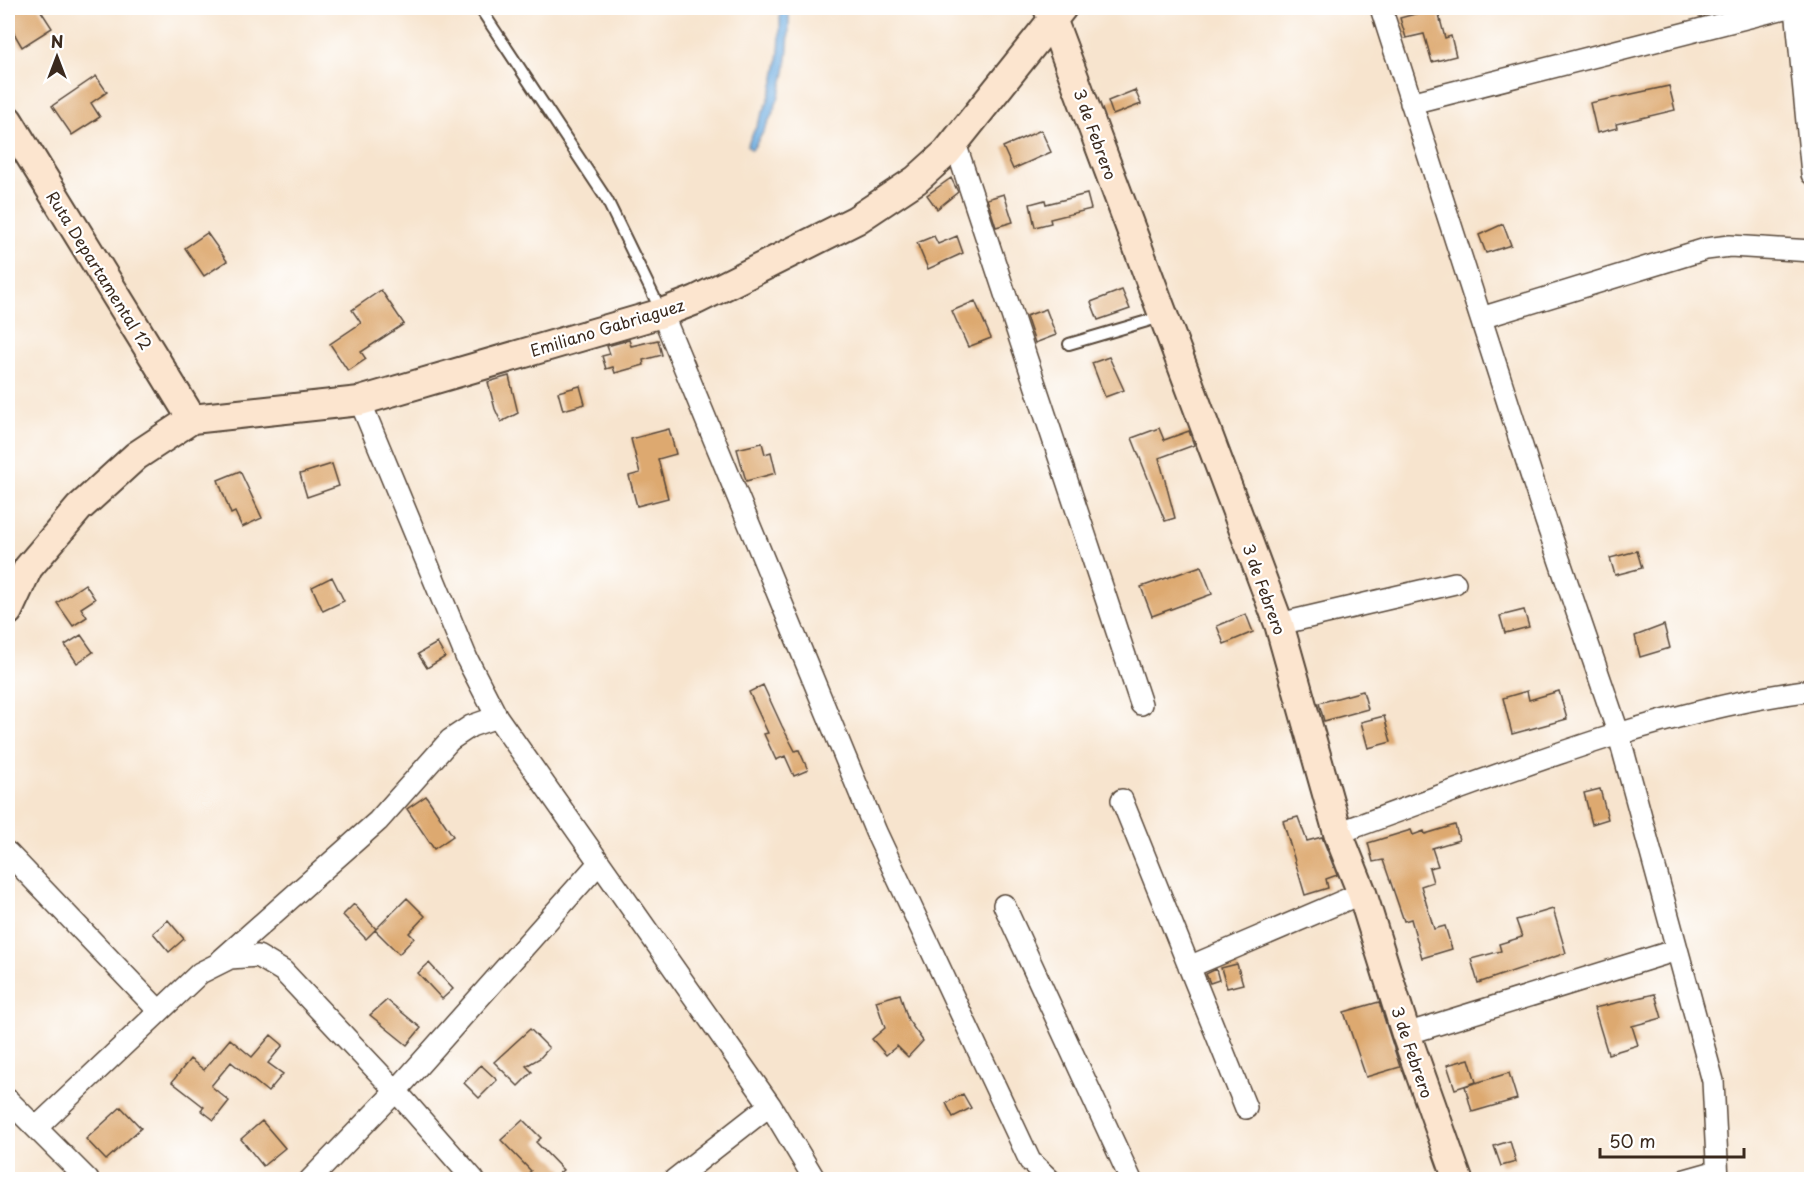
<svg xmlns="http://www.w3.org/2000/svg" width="1819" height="1187" font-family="'Playpen Sans',sans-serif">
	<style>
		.water { fill: #6cace0; stroke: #546b7f; stroke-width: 1.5 }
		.building { fill: #dda96f }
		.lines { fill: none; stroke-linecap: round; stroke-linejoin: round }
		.lane-casing { stroke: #574638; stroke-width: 14 }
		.street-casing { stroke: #574638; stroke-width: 24 }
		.secondary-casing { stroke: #574638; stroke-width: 32 }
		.lane { stroke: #fff; stroke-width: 10 }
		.street { stroke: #fff; stroke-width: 21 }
		.secondary { stroke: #fce5cf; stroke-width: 28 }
		.labels { text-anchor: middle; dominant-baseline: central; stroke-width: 4.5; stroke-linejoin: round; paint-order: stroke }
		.street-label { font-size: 16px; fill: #3b2a1e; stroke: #fff }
	</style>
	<rect width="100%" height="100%" fill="#fff"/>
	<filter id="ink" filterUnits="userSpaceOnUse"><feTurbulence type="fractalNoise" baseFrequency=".0167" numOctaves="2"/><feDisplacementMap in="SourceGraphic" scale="12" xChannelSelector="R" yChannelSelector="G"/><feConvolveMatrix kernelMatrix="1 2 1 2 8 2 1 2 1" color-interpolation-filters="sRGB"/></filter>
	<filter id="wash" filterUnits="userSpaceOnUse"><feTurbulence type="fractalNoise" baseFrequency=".008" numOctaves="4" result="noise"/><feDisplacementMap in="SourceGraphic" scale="24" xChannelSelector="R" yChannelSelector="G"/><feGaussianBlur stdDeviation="1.35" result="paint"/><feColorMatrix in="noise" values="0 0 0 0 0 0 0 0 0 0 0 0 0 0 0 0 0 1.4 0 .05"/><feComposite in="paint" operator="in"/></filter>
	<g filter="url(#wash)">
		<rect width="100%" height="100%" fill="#f7e4ce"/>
		<path class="water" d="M 780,8 L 789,8 C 790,64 784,103 752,150 L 747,146 C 754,129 765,112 770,95 C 780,67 781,37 780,8 Z"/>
		<g id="blocks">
			<path class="building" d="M 8,8 L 39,8 L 52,28 L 22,47 L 8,23 Z
				M 1437,8 L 1445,38 L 1451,36 L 1456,56 L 1432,62 L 1424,34 L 1406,38 L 1400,18 Z
				M 96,76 L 107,92 L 91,103 L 100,117 L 72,135 L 52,106 Z
				M 1669,86 L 1675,110 L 1616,124 L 1617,128 L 1597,133 L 1590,103 Z
				M 1135,90 L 1141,104 L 1113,115 L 1108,101 Z
				M 1041,130 L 1051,152 L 1013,169 L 1003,147 Z
				M 951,178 L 958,192 L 937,209 L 927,195 Z
				M 1004,194 L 1013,222 L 996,227 L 987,199 Z
				M 1087,194 L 1091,209 L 1050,219 L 1051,223 L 1035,227 L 1030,204 L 1045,200 L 1046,204 Z
				M 1503,224 L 1511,245 L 1486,253 L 1479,235 Z
				M 207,233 L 227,261 L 204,276 L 185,248 Z
				M 934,236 L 938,244 L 957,236 L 963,253 L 928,269 L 917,243 Z
				M 381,290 L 404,324 L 361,352 L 366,359 L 348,371 L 330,344 L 361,323 L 352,310 Z
				M 1122,290 L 1130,309 L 1098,320 L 1091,302 Z
				M 975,301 L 991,338 L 968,347 L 952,311 Z
				M 1046,309 L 1056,335 L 1035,343 L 1026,316 Z
				M 629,340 L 631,346 L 658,340 L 662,355 L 643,360 L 644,365 L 615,373 L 613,367 L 606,369 L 602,356 L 610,354 L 607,346 Z
				M 1109,357 L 1124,390 L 1105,397 L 1092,363 Z
				M 509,376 L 518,413 L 501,422 L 495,409 L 488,382 Z
				M 580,386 L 585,404 L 563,410 L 558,392 Z
				M 1159,428 L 1164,440 L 1189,431 L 1194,445 L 1159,458 L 1175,518 L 1165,521 L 1132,438 Z
				M 669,429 L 676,454 L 658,459 L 668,498 L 637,506 L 629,476 L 640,473 L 631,439 Z
				M 762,443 L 765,454 L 771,452 L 776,473 L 746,481 L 737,449 Z
				M 332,464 L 339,486 L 307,497 L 300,474 Z
				M 240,471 L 262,518 L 242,527 L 235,512 L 231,514 L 218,480 Z
				M 1637,551 L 1642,568 L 1615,575 L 1610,558 Z
				M 1201,566 L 1212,594 L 1152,616 L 1141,587 Z
				M 332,577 L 344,601 L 323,611 L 312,587 Z
				M 85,584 L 95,599 L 81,608 L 87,617 L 73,626 L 57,603 Z
				M 1524,610 L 1529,627 L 1505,633 L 1500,616 Z
				M 1246,614 L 1253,632 L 1224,644 L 1217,626 Z
				M 1664,625 L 1670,648 L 1640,657 L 1635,636 Z
				M 81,635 L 93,652 L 77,663 L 65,645 Z
				M 437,643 L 445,657 L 427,668 L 418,654 Z
				M 763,685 L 782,726 L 795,751 L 799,750 L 808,770 L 794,776 L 785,756 L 776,760 L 764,734 L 768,733 L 749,692 Z
				M 1363,691 L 1368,709 L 1324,721 L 1319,703 Z
				M 1527,691 L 1529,700 L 1559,691 L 1567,719 L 1512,734 L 1503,698 Z
				M 1384,716 L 1391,742 L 1368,748 L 1361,722 Z
				M 1600,789 L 1608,819 L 1592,824 L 1584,793 Z
				M 426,796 L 453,836 L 434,849 L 407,809 Z
				M 1298,817 L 1307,841 L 1322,837 L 1337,875 L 1326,879 L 1328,888 L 1305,895 L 1283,821 Z
				M 1455,825 L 1459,840 L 1432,848 L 1438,866 L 1429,868 L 1433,882 L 1421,886 L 1434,929 L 1445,926 L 1452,949 L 1422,958 L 1411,919 L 1404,921 L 1383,860 L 1373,862 L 1368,843 L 1411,830 L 1413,835 L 1424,831 L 1425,834 Z
				M 407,898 L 425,916 L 409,933 L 414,938 L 399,954 L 375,930 L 366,939 L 343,915 L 354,904 L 376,929 Z
				M 1553,909 L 1566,953 L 1478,983 L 1471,959 L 1501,951 L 1499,944 L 1522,937 L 1516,920 Z
				M 168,920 L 184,939 L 169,952 L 153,933 Z
				M 429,963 L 453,989 L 442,999 L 418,973 Z
				M 1237,964 L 1243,984 L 1227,988 L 1221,968 Z
				M 1216,969 L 1219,980 L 1210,983 L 1206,974 Z
				M 900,994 L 908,1020 L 923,1041 L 908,1057 L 897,1046 L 886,1055 L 872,1039 L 885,1028 L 876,1001 Z
				M 1655,994 L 1662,1018 L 1632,1026 L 1638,1045 L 1608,1054 L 1594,1008 Z
				M 387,1000 L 421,1028 L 407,1045 L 370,1015 Z
				M 1379,1002 L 1400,1067 L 1366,1077 L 1344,1012 Z
				M 530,1029 L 549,1048 L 540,1058 L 526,1066 L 532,1072 L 518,1086 L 494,1062 Z
				M 271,1035 L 283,1045 L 268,1063 L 283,1074 L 268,1092 L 231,1062 L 211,1086 L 229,1101 L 214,1120 L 201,1110 L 204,1107 L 172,1082 L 190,1059 L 204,1070 L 230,1039 L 252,1057 Z
				M 1469,1059 L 1476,1082 L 1455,1089 L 1447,1065 Z
				M 481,1065 L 497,1080 L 479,1098 L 464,1083 Z
				M 1509,1073 L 1517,1099 L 1472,1112 L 1465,1086 Z
				M 963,1094 L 971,1108 L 953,1117 L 946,1103 Z
				M 121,1107 L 141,1128 L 106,1160 L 86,1139 Z
				M 523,1120 L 541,1138 L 536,1142 L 563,1170 L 552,1179 L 522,1179 L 531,1171 L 501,1140 Z
				M 262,1121 L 285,1148 L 263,1166 L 241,1139 Z
				M 1510,1141 L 1516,1162 L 1501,1166 L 1494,1146 Z"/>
		</g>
	</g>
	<g filter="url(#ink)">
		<use href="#blocks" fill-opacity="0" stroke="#574638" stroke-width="1.5"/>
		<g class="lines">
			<defs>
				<path id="lane" d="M 480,8 L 607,200 L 662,313
					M 1069,344 L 1161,317"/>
				<path id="street" d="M 1381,8 L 1546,521 L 1618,732 L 1713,1081 L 1718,1180
					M 1796,8 L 1812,174
					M 1411,103 L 1785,8
					M 955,143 L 1141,704
					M 662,313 L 876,832 L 1030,1161 L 1050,1180
					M 1481,318 L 1706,249 L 1730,246 L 1812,251
					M 360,401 L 467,659 L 497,717 L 770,1105 L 815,1180
					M 1279,624 L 1455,583
					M 1122,800 L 1246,1108
					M 1338,833 C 1493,778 1647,712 1812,690
					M 8,853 L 159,1011
					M 1004,905 L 1131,1180
					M 221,960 L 378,821 L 450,740 L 471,726 L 497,717
					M 1189,967 L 1362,893
					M 1406,1034 L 1677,950
					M 8,1100 L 88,1180
					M 36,1128 L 200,973 L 230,958 L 258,956 L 283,971 L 396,1091 L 474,1180
					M 310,1180 L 396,1091 L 599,863
					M 674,1180 L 770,1105
					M 1685,1180 L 1717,1171"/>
				<path id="secondary" d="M 1048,8 L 1279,624 L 1338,833 L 1362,893 L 1406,1034 L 1458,1180
					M 8,120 L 192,419
					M 8,611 L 28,568 L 79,508 L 136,456 L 192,419 L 360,401 L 662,313 L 696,300 L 856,220 L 916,180 L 947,152 L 1062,8"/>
			</defs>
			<use href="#lane" class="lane-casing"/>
			<use href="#street" class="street-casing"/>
			<use href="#secondary" class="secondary-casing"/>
			<use href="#lane" class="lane"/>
			<use href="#street" class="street"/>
			<use href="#secondary" class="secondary"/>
		</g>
	</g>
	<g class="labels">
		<g class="street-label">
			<text transform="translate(1096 134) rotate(70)">3 de Febrero</text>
			<text transform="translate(100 270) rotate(58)">Ruta Departamental 12</text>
			<text transform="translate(607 327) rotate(-17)">Emiliano Gabriaguez</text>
			<text transform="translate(1265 589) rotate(70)">3 de Febrero</text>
			<text transform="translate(1413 1052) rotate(71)">3 de Febrero</text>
		</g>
	</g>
	<rect width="1819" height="1187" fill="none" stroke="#fff" stroke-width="30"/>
	<g transform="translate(57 57)" stroke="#ffffff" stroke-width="4.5" paint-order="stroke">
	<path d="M0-4.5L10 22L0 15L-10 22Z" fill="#3b2a1e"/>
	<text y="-9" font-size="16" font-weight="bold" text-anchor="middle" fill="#3b2a1e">N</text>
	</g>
	<path d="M1600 1148v9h144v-9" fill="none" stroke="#3b2a1e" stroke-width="3"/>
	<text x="1609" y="1148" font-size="18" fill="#3b2a1e" stroke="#ffffff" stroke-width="4.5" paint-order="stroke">50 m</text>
</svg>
